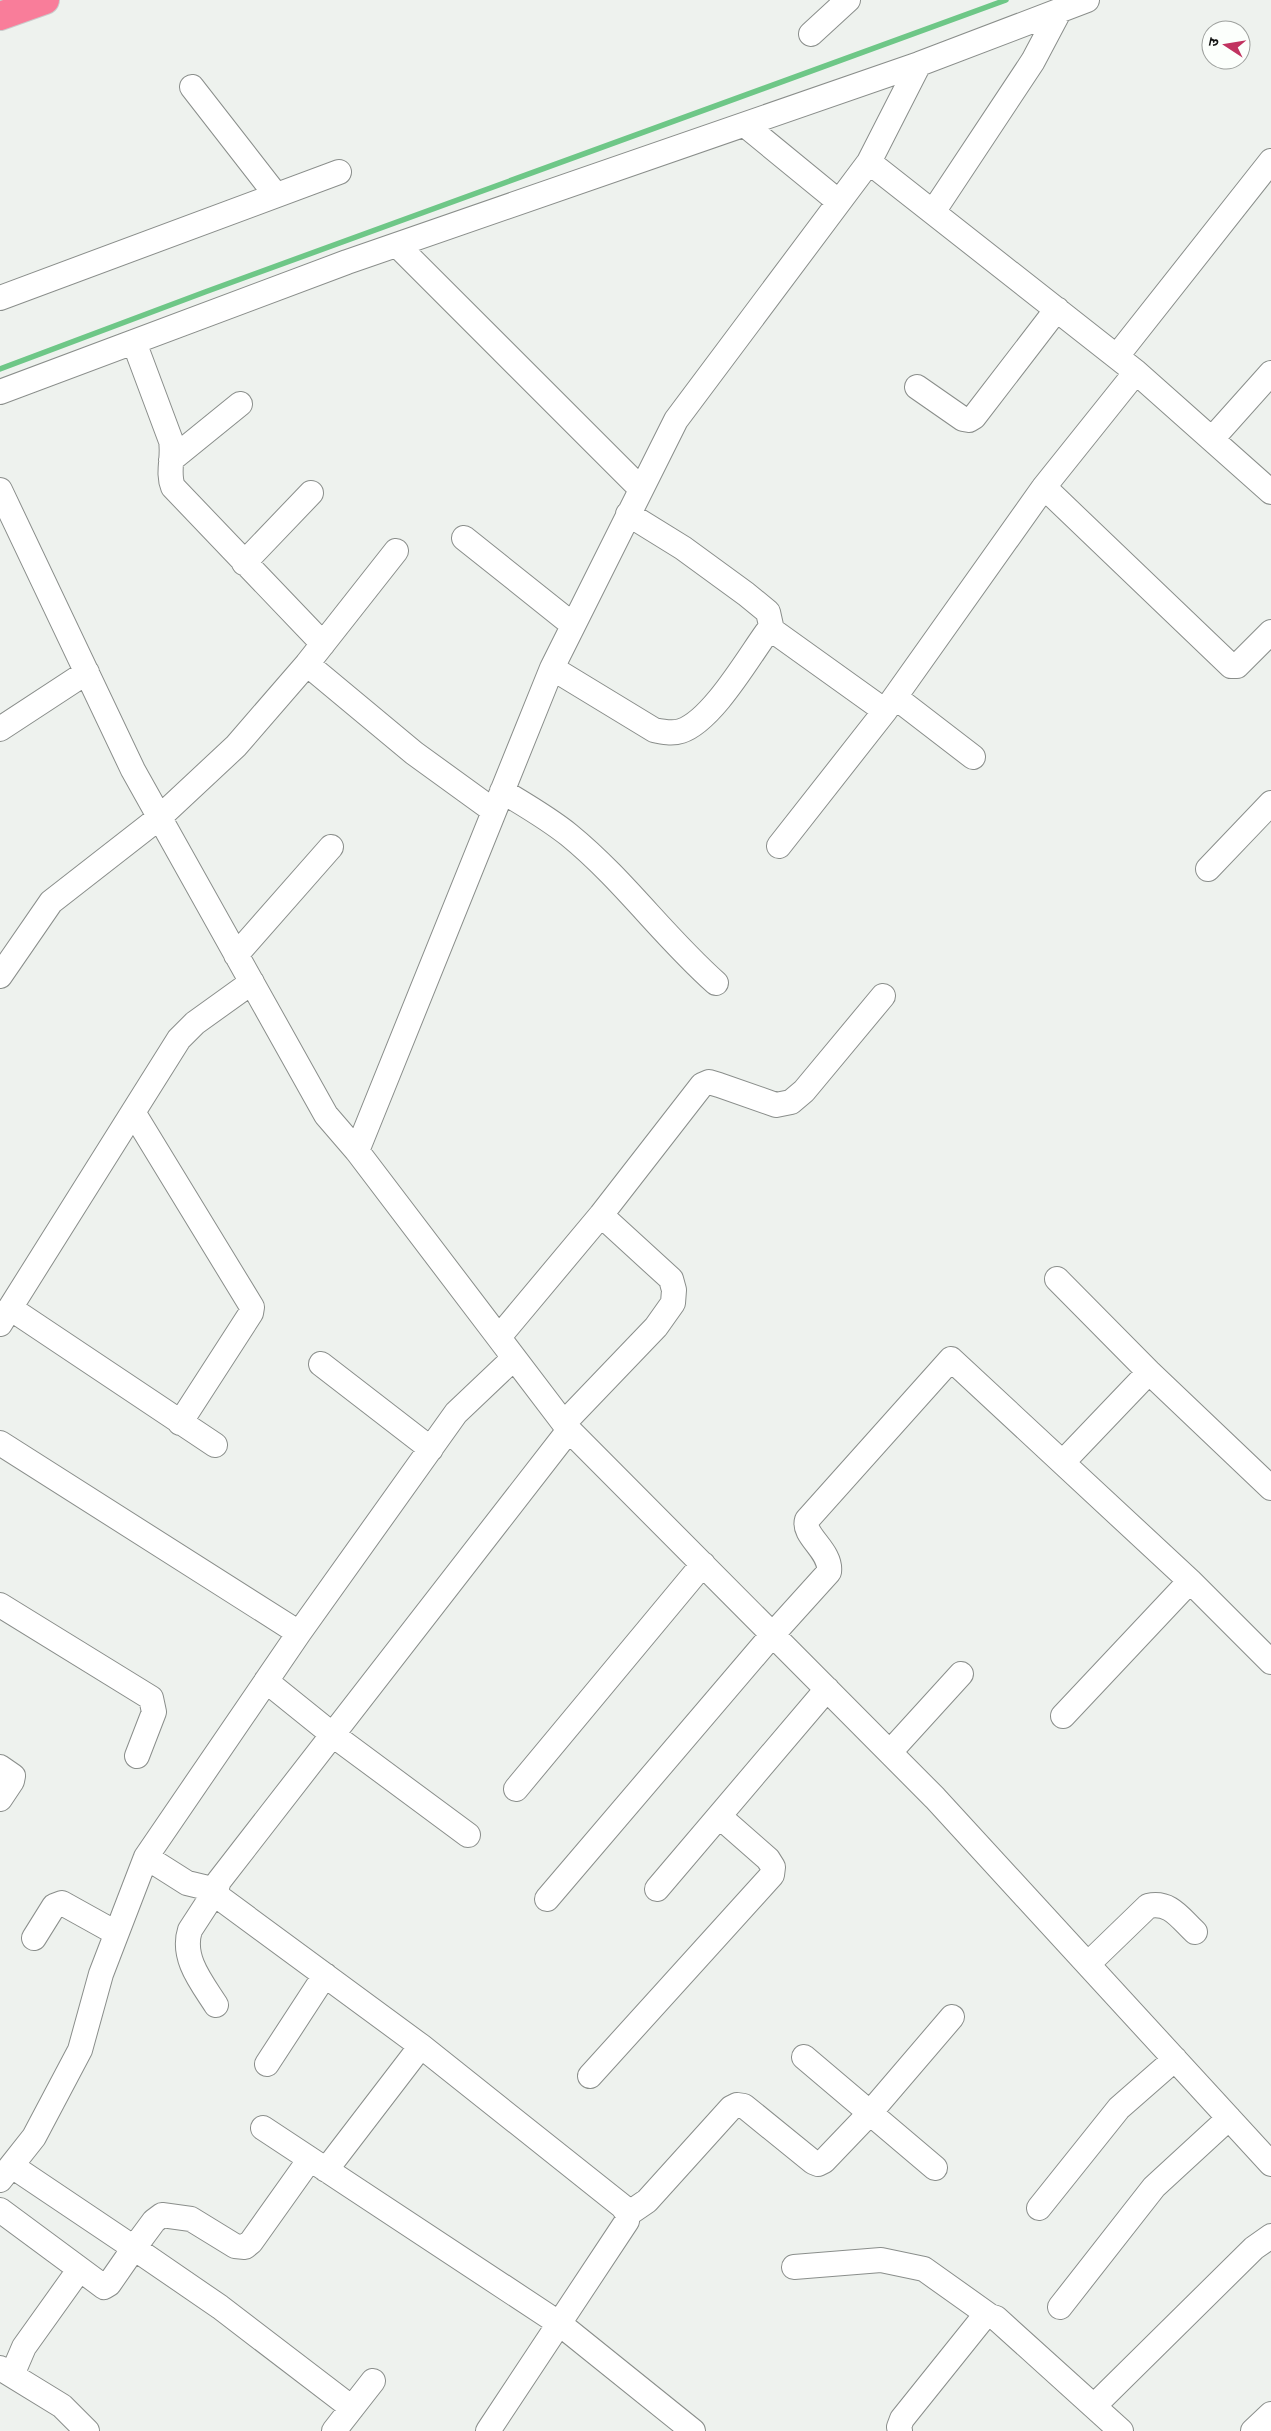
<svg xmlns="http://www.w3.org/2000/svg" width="1271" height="2431" font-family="'DejaVu Sans','Noto Sans Devanagari',sans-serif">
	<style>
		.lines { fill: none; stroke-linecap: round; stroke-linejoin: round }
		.stream { stroke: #6ec787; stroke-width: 5.5 }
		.minor-casing { stroke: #8a8e8b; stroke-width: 26 }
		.highway-casing { stroke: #cbcbcb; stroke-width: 30 }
		.minor { stroke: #fff; stroke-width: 24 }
		.highway { stroke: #f97d9a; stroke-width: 28 }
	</style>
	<rect width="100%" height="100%" fill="#eef2ee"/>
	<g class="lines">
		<path class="stream" d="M 0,369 L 205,292 L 1006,0"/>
		<defs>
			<path id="minor" d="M 811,34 L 848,0
				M 192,87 L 276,195
				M 745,125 L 839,202
				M 869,162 L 1136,372 L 1271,492
				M 933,212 L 1033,61 L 1060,10
				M 397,245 L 641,489
				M 0,298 L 339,172
				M 134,342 L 171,441 C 174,457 167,472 173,487 L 323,644
				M 1117,356 L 1271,161
				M 917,387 L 963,419 L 969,420 L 974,417 L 1057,309
				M 0,392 L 347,262 L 919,64 L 1087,0
				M 1212,439 L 1271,373
				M 171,460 L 240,404
				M 1044,487 L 1231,666 L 1237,666 L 1271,632
				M 0,490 L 133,770 L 326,1115 L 357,1151 L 569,1430 L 935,1798 L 1271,2164
				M 628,514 L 683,548 L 746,594 L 768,612 L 772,630
				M 464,538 L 573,625
				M 244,563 L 311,493
				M 307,664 L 414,753 L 494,811
				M 552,668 L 654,730 C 663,732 672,734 681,731 C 712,721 748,658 767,632 L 772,630 L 885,711
				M 895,697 L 973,757
				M 0,729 L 87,672
				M 502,791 C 525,805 548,818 569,835 C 623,879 664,937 716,983
				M 779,846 L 885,711 L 1044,487 L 1136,372
				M 1208,869 L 1271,803
				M 236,955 L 331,847
				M 0,976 L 51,902 L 160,817 L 236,746 L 307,664 L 396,551
				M 133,1112 L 252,1307 L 251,1313 L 180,1423
				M 357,1151 L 552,668 L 676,420 L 869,162 L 919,64
				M 1057,1279 L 1149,1372 L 1271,1488
				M 10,1308 L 215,1445
				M 0,1324 L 179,1039 L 195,1023 L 252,982
				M 499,1337 L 601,1215 L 702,1085 L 709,1082 L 719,1085 L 776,1105 L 791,1102 L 804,1091 L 883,996
				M 321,1364 L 431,1449
				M 564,1423 L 656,1327 L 673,1303 L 674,1290 L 671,1279 L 601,1215
				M 0,1443 L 299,1633
				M 1063,1462 L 1149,1372
				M 0,1605 L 151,1698 L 154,1712 L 137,1756
				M 266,1681 L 333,1735 L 468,1835
				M 1063,1716 L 1190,1581
				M 890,1752 L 961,1674
				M 0,1767 L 13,1776 L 12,1781 L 0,1799
				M 516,1789 L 703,1564
				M 146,1857 L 187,1883 L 216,1890 L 190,1930 C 181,1958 202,1983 216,2005
				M 657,1889 L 827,1689
				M 547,1899 L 773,1634 L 829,1572 C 832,1551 802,1536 807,1520 L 951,1359 L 1190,1581 L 1271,1662
				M 34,1938 L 54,1906 L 62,1903 L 116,1933
				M 1088,1964 L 1148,1906 C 1170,1901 1180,1918 1195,1932
				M 804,2057 L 935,2168
				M 267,2064 L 325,1975
				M 590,2076 L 772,1875 L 773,1867 L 768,1859 L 719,1816
				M 263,2128 L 560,2324 L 693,2431
				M 12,2166 L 134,2248 L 154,2221 L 162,2215 L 191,2219 L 235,2246 L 245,2247 L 251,2242 L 310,2159
				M 326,2170 L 421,2046
				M 0,2180 L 34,2137 L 80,2050 L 101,1974 L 146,1857 L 299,1633 L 456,1413 L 514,1358
				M 1039,2208 L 1119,2108 L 1175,2059
				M 0,2210 L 104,2287 L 109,2284 L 134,2248 L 220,2307 L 352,2408
				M 628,2214 L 647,2201 L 731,2108 L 737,2105 L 744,2106 L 813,2162 L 818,2164 L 824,2161 L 869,2114 L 952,2017
				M 794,2267 L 881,2260 L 924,2269 L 990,2316
				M 1060,2307 L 1154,2187 L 1229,2118
				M 0,2368 L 62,2406 L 87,2431
				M 12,2375 L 24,2347 L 79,2270
				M 1094,2406 L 1254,2248 L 1271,2236
				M 334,2431 L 373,2381
				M 488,2431 L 627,2221 L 628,2214 L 622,2206 L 421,2046 L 220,1898 L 216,1890 L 219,1881 L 569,1430
				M 900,2431 L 899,2427 L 902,2419 L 983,2318 L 990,2316 L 996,2318 L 1121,2431
				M 1253,2431 L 1271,2414"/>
			<path id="highway" d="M 0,16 L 45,0"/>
		</defs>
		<use href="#minor" class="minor-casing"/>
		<use href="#highway" class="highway-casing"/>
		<use href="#minor" class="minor"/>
		<use href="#highway" class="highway"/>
	</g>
	<g transform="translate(1226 45) rotate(282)"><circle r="24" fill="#fcfffc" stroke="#9ea19e"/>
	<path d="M0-4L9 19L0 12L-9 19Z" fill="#c13360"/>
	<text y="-8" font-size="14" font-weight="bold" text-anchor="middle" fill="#121312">उ</text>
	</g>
</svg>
